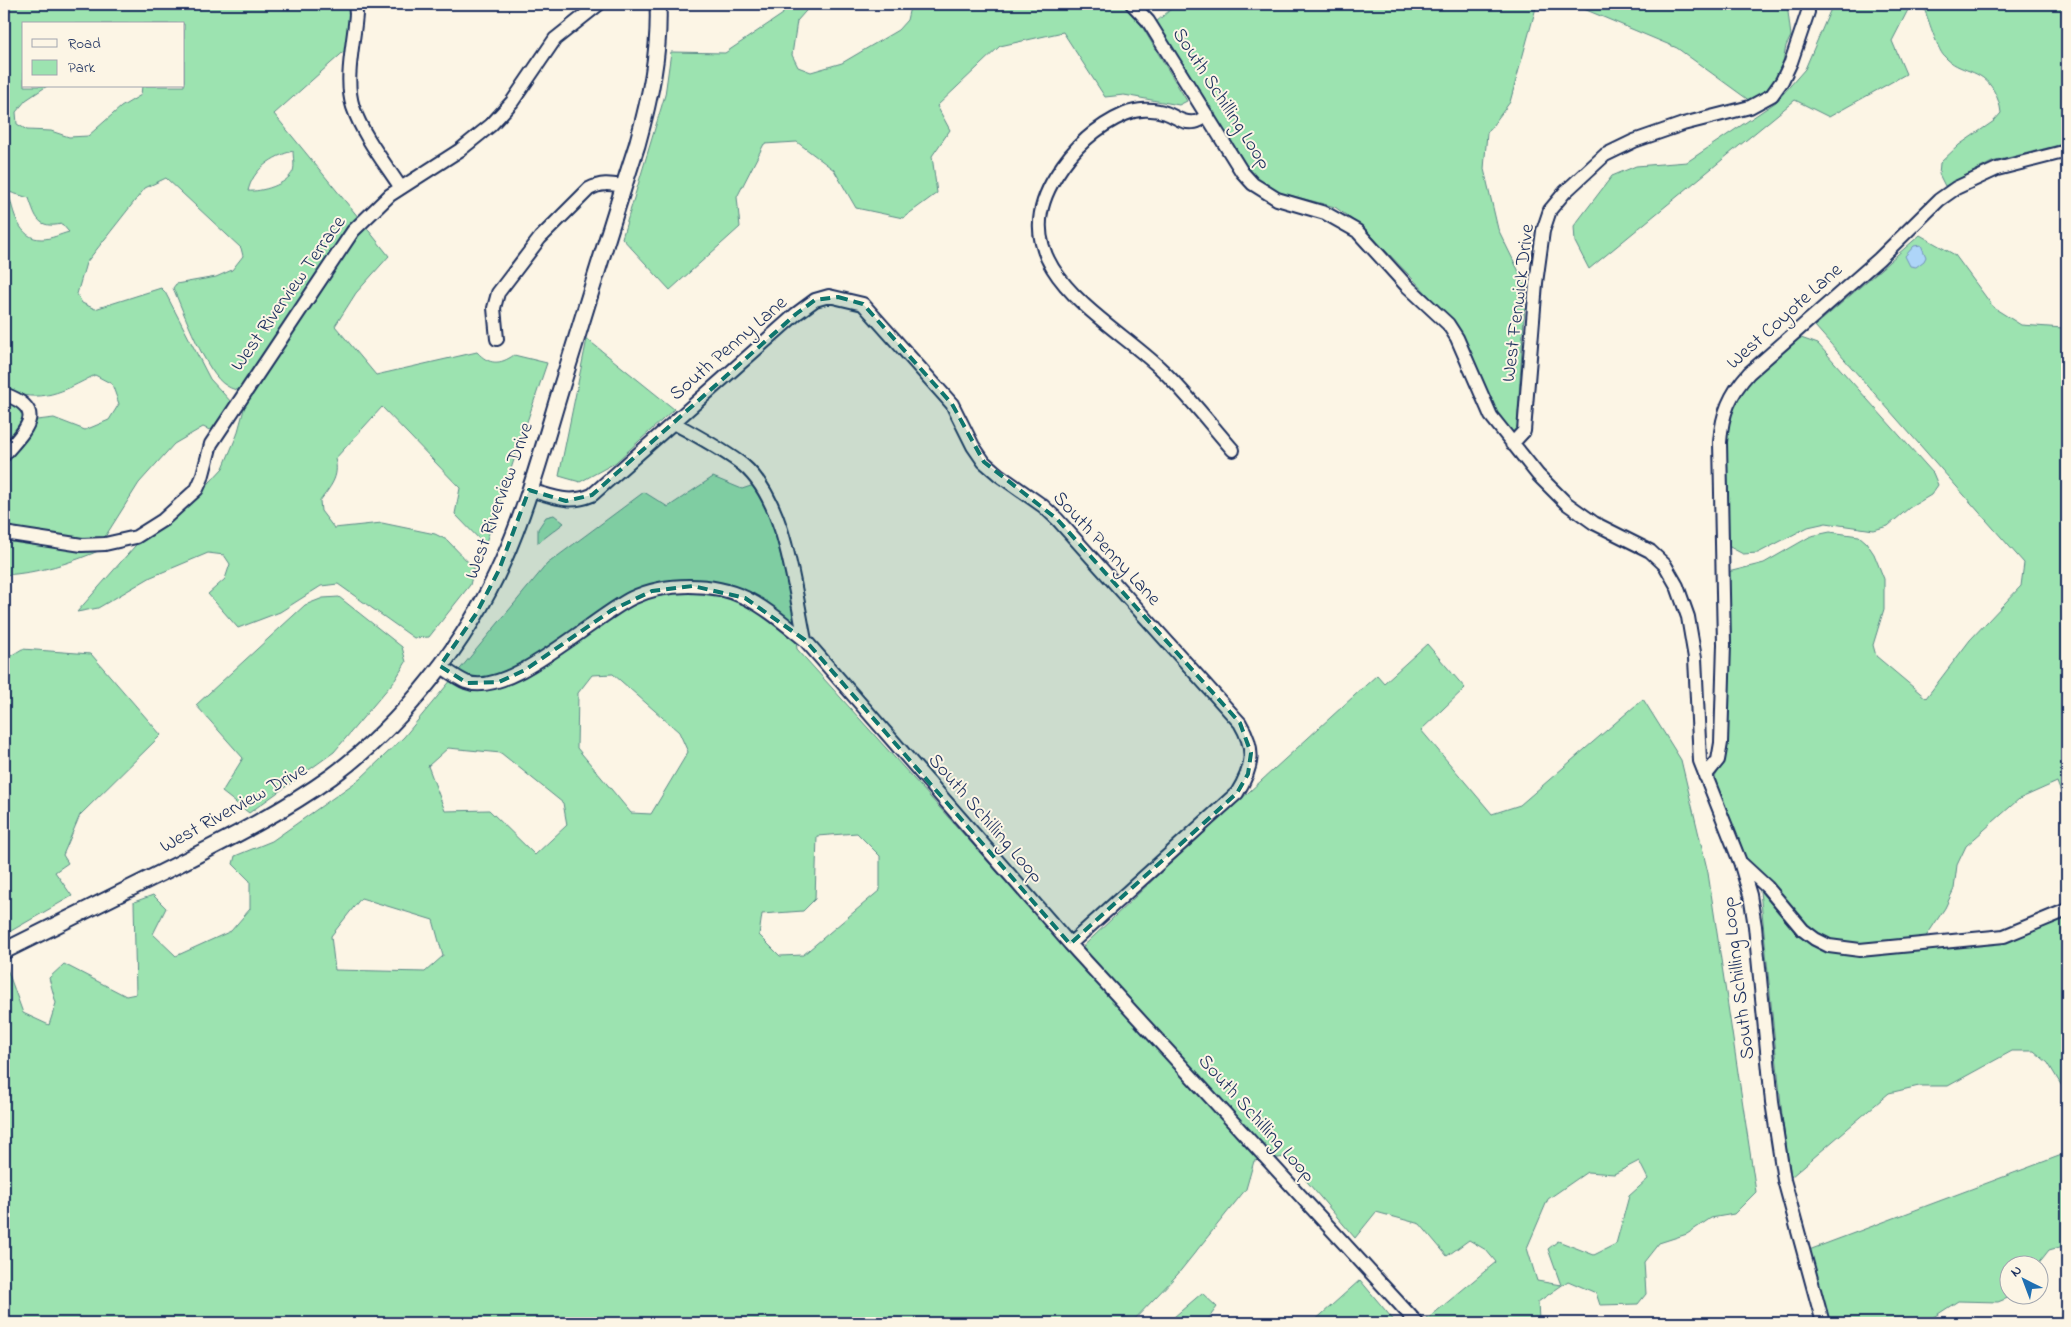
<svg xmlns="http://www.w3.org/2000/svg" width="2071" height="1327" font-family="'Indie Flower',sans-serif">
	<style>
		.green { fill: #9ce3b0; stroke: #5c8987; fill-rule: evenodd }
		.water { fill: #aed5f8; stroke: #7393ba }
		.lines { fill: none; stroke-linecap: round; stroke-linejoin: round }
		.minor-casing { stroke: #1b2f5e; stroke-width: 16 }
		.tertiary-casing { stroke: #1b2f5e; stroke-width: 19 }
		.minor { stroke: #fcf5e5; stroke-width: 12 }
		.tertiary { stroke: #fcf5e5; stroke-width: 15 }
		.marked { fill: #0f766e; fill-opacity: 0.2; stroke: #0f766e; stroke-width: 4; stroke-dasharray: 10 6; stroke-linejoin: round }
		.labels { text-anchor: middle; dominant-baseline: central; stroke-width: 4; stroke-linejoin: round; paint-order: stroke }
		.street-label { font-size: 20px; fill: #1b2f5e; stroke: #fcf5e5 }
	</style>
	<rect width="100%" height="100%" fill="#fcf5e5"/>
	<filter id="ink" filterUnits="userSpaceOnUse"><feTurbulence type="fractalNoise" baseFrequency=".02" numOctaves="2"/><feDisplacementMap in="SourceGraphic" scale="10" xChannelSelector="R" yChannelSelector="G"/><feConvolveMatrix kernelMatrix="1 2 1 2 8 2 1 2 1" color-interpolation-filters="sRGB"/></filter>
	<g filter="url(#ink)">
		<path class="green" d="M 4,4 L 350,4 L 349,47 L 274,114 L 359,218 L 242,391 C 237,390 231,389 227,386 C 206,375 183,310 173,288 L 176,284 L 216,277 L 232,270 L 243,256 L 241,248 L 166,178 L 145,188 L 86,263 L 77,294 L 82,303 L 95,309 L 161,288 L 165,292 L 210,379 L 233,404 L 214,432 L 203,427 L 174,444 L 139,483 L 103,540 L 83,542 L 4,530 L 4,463 L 37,420 L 54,418 L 85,430 L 109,420 L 119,404 L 112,384 L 95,375 C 62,392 42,404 4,390 L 4,89 L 9,83 L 4,59 ZM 24,24 L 184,24 L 184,86 L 142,86 L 141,95 L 121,107 L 88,136 L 69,137 L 51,131 L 27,130 L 17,124 L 16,112 L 26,100 L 47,86 L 24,86 ZM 293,151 C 293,157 295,166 293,171 C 287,185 261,192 248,191 C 253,169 273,156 293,151 ZM 9,192 L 29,198 C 36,218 38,229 62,224 L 69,232 C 61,234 51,239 42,239 C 19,240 12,210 9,192 Z
			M 780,4 L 812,4 L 797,21 L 792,55 L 798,67 L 811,72 L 842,63 L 898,30 L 907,20 L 910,7 L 904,4 L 1123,4 L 1141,25 L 1187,101 L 1179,105 L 1124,95 L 1105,97 L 1063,32 L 1000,46 L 937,106 L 950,130 L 932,156 L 937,193 L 903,218 L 856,208 L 834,170 L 797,142 L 764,144 L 737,197 L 740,227 L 670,290 L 622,238 L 665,95 L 671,52 L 725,53 L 783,14 Z
			M 1177,4 L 1537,4 L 1510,102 L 1487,133 L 1484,169 L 1498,229 L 1526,286 L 1517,427 L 1512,435 L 1495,411 L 1465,339 L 1451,319 L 1365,229 L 1335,207 L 1278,192 L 1261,182 L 1247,166 L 1156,22 Z
			M 1572,4 L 1787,4 L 1791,36 L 1786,46 L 1782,67 L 1769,90 L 1750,101 L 1677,48 Z
			M 1833,4 L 1911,4 L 1892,41 L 1906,74 L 1829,117 L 1795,100 L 1589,269 L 1575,242 L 1574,226 L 1612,176 L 1636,166 L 1687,162 L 1776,102 L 1805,69 Z
			M 1917,4 L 2067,4 L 2067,143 L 1992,162 L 1945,186 L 1939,174 L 1940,163 L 1959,145 L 1994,121 L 2001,113 C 2000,104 1998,99 1994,91 C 1981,67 1960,74 1944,56 C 1937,49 1928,17 1923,6 Z
			M 365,226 L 389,256 L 356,293 L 335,326 L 376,375 L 477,352 C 489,365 500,365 514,355 L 547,363 L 485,545 L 455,514 L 460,488 L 382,407 L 335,459 C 340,477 330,487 320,501 L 321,511 L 334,528 L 382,523 L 435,534 L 447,540 L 474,568 L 470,585 L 429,637 L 414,638 L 338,584 L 321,586 L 280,612 L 238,628 L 208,594 L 225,579 L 230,564 L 224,555 L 208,553 L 151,577 L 98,608 L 77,612 L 142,538 L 198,495 L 223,468 L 237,435 L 247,398 L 353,238 Z
			M 1920,235 L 1955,255 L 1994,308 L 2021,325 L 2063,328 L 2067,325 L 2067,808 L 2057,782 L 2019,799 L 1966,846 L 1957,865 L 1954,889 L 1945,908 L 1925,938 C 1888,941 1846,952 1813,933 L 1748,863 L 1716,783 L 1715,777 L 1725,759 L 1731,637 L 1728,572 L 1764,563 L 1811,536 L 1830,532 L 1859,536 L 1866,542 L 1874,554 L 1884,579 L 1884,609 L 1873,645 L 1876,656 L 1926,698 L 1970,640 L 2021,586 L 2024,563 L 1815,326 Z
			M 1801,338 L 1818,344 L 1933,473 L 1938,485 L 1931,495 L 1909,508 L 1888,526 L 1874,530 L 1826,523 L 1808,527 L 1758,553 L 1743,554 L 1728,546 C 1727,508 1718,442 1731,408 C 1740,383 1777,356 1797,339 Z
			M 587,339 L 674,409 L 615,463 L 580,482 L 559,476 Z
			M 4,397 L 28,414 L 4,451 Z
			M 713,477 L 742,489 L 754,485 L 773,523 L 792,604 L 797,649 L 1073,956 L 1157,876 L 1377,675 L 1384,683 L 1427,644 L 1465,688 L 1421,730 L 1492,814 L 1520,805 L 1643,699 L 1681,760 L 1708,873 L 1756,1192 L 1734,1214 L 1711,1218 L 1687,1234 L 1659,1243 L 1644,1262 L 1646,1294 L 1638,1304 L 1600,1305 L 1596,1293 L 1568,1281 L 1538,1302 L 1539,1320 L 1537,1323 L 1430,1323 L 1426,1320 L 1496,1262 L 1486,1250 L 1469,1240 L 1447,1256 L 1420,1224 L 1376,1212 L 1355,1238 L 1286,1157 L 1254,1161 L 1246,1189 L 1177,1275 L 1131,1323 L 4,1323 L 4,967 L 6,966 L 23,1013 L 49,1025 L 56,1003 L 49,978 L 64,964 L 126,996 L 136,994 L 134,902 L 153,895 L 166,908 L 153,934 L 176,956 L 231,931 L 250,909 L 250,881 L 233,864 L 235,856 L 272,841 L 360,779 L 404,737 L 547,564 L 644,492 L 668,507 ZM 613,674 L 679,732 L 688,752 L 651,814 L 631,813 L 577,748 L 578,693 L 592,675 ZM 448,748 L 501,753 L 563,803 L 567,825 L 535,855 L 489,810 L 445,811 L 428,766 ZM 857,833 L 880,856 L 880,890 L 803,955 L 780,956 L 759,935 L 762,914 L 803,911 L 815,899 L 817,836 ZM 361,898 L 433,920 L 443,956 L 425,972 L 335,970 L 331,936 ZM 1639,1161 L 1648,1179 L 1629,1196 L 1616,1244 L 1594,1255 L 1558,1241 L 1548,1249 L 1561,1285 L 1537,1281 L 1527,1248 L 1548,1199 L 1587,1172 L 1614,1174 Z
			M 554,515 L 564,523 L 538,543 L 538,529 L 546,517 Z
			M 4,537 L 103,549 C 71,563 39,573 4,575 Z
			M 339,597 L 402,647 L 406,662 L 395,680 L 334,752 L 249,813 L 222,792 L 243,758 L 196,705 L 305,605 L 323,598 Z
			M 22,649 L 91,654 L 161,735 L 80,815 L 63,855 L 68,863 L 55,872 L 72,896 L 4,935 L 4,660 Z
			M 1760,891 L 1797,935 L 1815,946 L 1844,955 L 1931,946 L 2067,916 L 2067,1092 L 2063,1088 L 2048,1063 L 2034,1051 L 2012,1051 L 1948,1086 L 1919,1086 L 1889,1093 L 1791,1177 L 1783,1125 Z
			M 2067,1153 L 2067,1245 L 2049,1250 L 2038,1264 L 2008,1264 L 2008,1294 L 2015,1295 L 1998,1302 L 1958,1301 L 1932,1318 L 1929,1323 L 1828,1323 L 1809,1250 Z
			M 1360,1280 L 1396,1323 L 1312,1323 Z
			M 1202,1293 L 1217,1307 L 1205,1323 L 1167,1323 Z"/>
		<path class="water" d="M 1921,245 L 1926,257 L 1924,261 L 1916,267 L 1910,266 L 1905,256 L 1914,246 Z"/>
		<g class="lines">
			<defs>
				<path id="minor" d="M 355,4 L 356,14 C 354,43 344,79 353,107 C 363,136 384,162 401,188
					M 1132,4 L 1148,21 L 1242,172 L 1253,184 L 1277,199 L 1325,213 L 1357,231 L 1406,285 L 1448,324 L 1457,338 L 1491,416 L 1538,475 L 1566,503 L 1594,523 L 1650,551 L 1665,565 L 1677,586 L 1688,617 L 1695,658 L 1700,761 L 1740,862 L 1750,895 L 1755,926 L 1772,1102 L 1784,1180 L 1823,1323
					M 1208,116 C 1203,118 1198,122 1194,122 C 1183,124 1175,116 1166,113 C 1153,108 1137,109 1125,114 C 1095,127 1073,148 1056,176 C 999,266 1106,317 1160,368 C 1186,392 1209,423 1233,450
					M 497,339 L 494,308 L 498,293 L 540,238 L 589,189 C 601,182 611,184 624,186
					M 4,394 C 49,410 25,430 4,455
					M 674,423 C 697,436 722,449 743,465 C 786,501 794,588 805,640
					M 1512,444 L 1524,431 L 1536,283 L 1543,231 L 1550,210 L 1565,192 L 1605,155 L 1634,141 L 1683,124 L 1750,107 L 1772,95 L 1782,81 L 1791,62 L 1808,12
					M 529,490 C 553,496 568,505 592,495 L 796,314 L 815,300 L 829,296 L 863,304 L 952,404 L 973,446 L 984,462 L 999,475 L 1043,506 L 1057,519 L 1240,723 C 1256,750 1253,767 1237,793 L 1070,944
					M 4,533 L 82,545 L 105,544 L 136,537 L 163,520 L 197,489 L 202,478 L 211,444 L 353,231 L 390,195 L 460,150 L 491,125 L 512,102 L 555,39 L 599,4
					M 440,666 C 448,671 457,678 466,682 C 508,699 593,617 632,598 C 665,582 713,582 746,598 C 768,609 786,625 805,640 L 1070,944 L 1417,1323
					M 1705,776 L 1718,760 L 1721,743 L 1724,644 L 1720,442 C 1722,413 1730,394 1749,373 L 1879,259 L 1939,200 L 1956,188 L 1997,169 L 2067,151
					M 1740,862 L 1767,887 L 1803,930 L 1815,939 L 1829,946 L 1860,950 L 2004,936 L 2067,910"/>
				<path id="tertiary" d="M 4,951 C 61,923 118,894 175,866 C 228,839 282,812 331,777 C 402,725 468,641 503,561 C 528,505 544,444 562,385 C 587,305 611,225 637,145 C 650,98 660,53 658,4"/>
			</defs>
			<use href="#minor" class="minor-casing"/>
			<use href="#tertiary" class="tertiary-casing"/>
			<use href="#minor" class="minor"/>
			<use href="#tertiary" class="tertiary"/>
		</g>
	</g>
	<path class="marked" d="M 838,297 L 863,304 L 952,404 L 984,462 L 1057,519 L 1240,723 L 1251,753 L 1248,774 L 1237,793 L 1070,944 L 805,640 L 745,598 L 693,586 L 652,591 L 612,610 L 525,670 L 499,682 L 467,683 L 440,666 L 476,614 L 499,570 L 529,490 L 566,501 L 592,495 L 796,314 L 815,300 Z"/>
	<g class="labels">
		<g class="street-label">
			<text transform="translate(1221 99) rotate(57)">South Schilling Loop</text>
			<text transform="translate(289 294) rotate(-55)">West Riverview Terrace</text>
			<text transform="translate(1519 303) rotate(-83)">West Fenwick Drive</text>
			<text transform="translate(1785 317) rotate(-42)">West Coyote Lane</text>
			<text transform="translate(729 349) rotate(-41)">South Penny Lane</text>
			<text transform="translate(500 501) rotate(-70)">West Riverview Drive</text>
			<text transform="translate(1106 549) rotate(47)">South Penny Lane</text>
			<text transform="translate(234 809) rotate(-29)">West Riverview Drive</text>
			<text transform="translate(985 819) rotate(49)">South Schilling Loop</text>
			<text transform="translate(1739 978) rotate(-97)">South Schilling Loop</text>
			<text transform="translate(1256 1119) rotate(48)">South Schilling Loop</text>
		</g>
	</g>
	<rect width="2071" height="1327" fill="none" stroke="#fcf5e5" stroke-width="20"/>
	<rect x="10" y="10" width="2051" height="1307" fill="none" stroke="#1b2f5e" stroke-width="2" filter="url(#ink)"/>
	<rect x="22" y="22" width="162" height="65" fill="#fcf5e5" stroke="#a2a6af"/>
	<rect x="32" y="39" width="25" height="8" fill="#fcf5e5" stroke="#a2a6af"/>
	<text x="68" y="48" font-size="15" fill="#1b2f5e">Road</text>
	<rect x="32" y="60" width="25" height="15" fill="#9ce3b0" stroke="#a2a6af"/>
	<text x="68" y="72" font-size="15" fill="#1b2f5e">Park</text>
	<g transform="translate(2024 1280) rotate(318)"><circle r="24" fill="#fcf5e5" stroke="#a2a6af"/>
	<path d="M0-4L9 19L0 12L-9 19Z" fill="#1f6fb2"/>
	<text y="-8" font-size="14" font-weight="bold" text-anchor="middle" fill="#1b2f5e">N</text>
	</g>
</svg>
